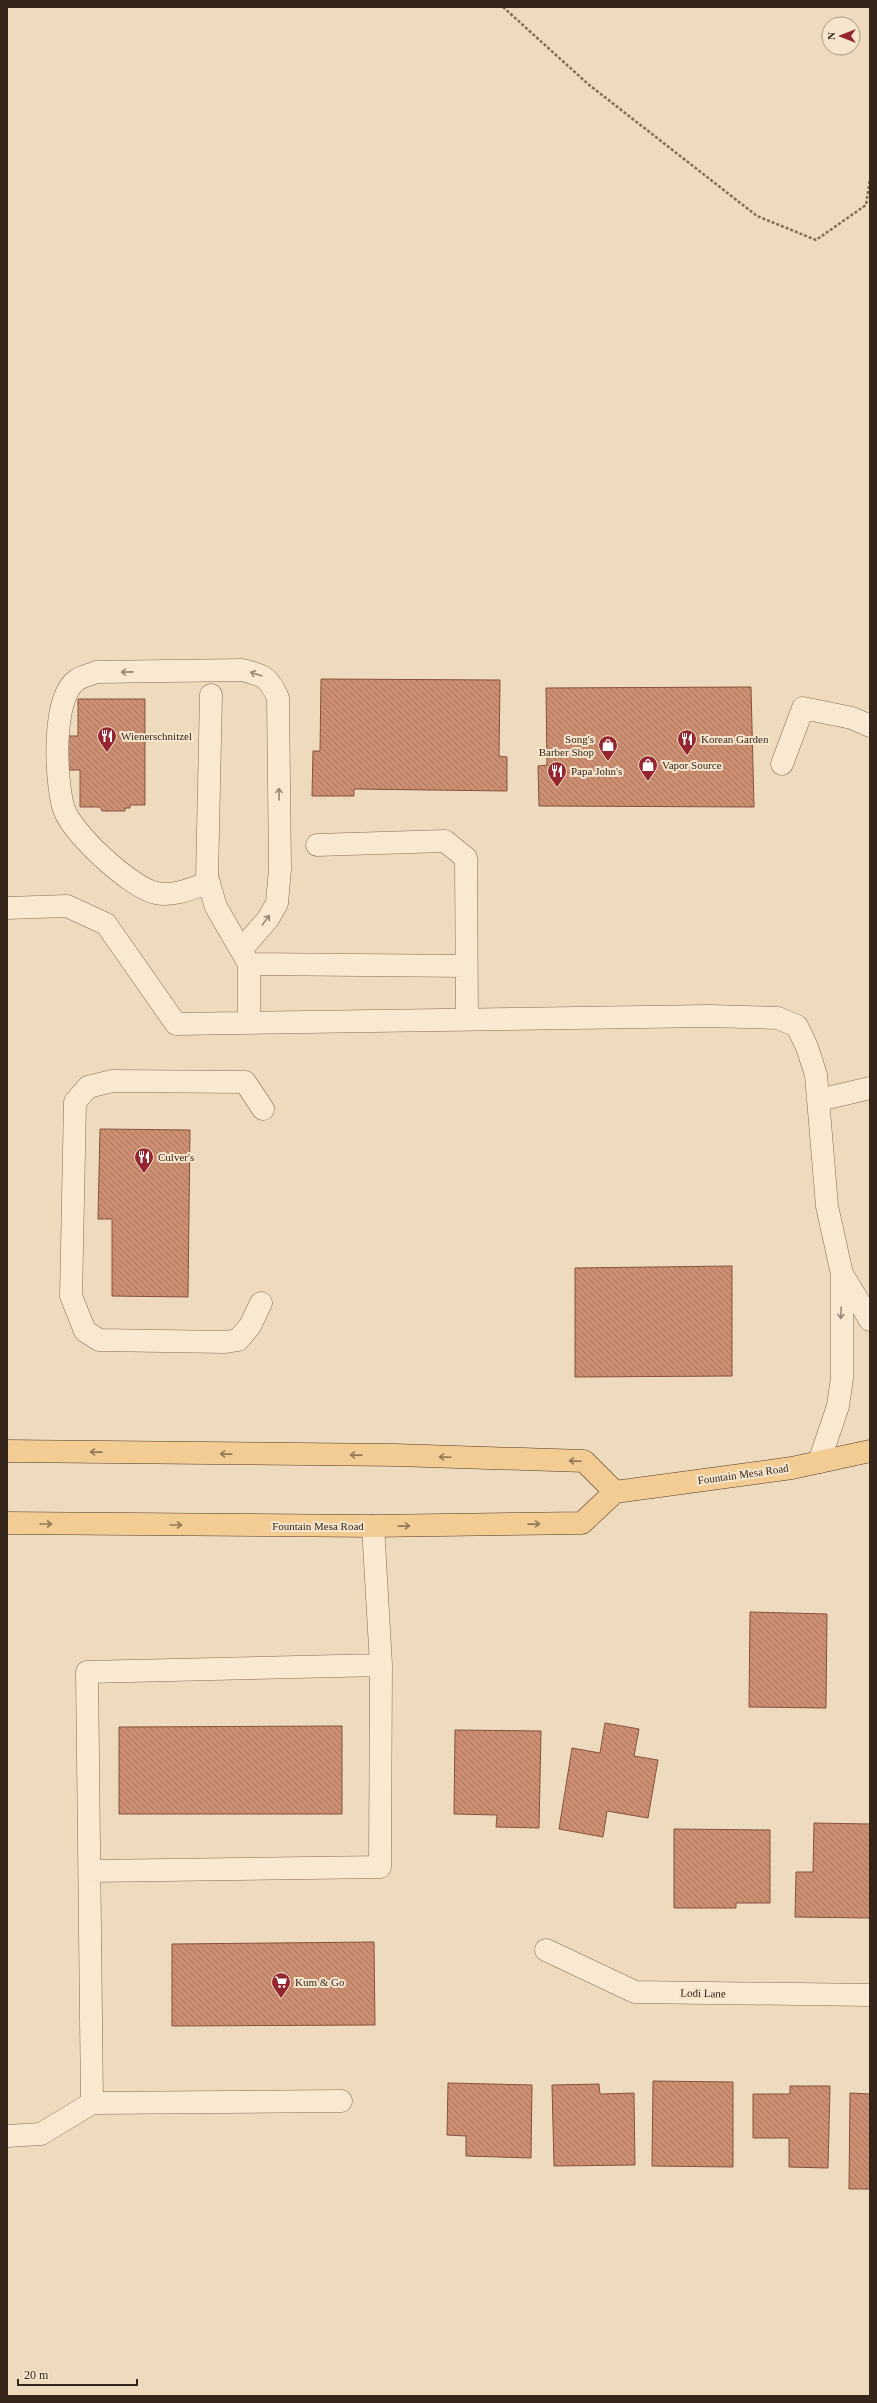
<svg xmlns="http://www.w3.org/2000/svg" width="877" height="2403" font-family="Georgia,serif">
	<style>
		.building { fill: url(#building-back-hatch); stroke: #85523c }
		.lines { fill: none; stroke-linecap: round; stroke-linejoin: round }
		.minor-casing { stroke: #866b56; stroke-width: 23 }
		.major-casing { stroke: #533a2b; stroke-width: 23 }
		.path { stroke: #866b56; stroke-width: 2.5; stroke-dasharray: 3 2; stroke-linecap: butt }
		.minor { stroke: #f9e9d0; stroke-width: 22 }
		.major { stroke: #f3cc93; stroke-width: 22 }
		.oneway { stroke: #978776 }
		.oneway2 { stroke: #947857 }
		.labels { text-anchor: middle; dominant-baseline: central; stroke-width: 4; stroke-linejoin: round; paint-order: stroke }
		.poi-label { font-size: 11px; fill: #35251b; stroke: #f5e6cd; text-anchor: start }
		.street-label { font-size: 11px; fill: #35251b; stroke: #f5e6cd }
	</style>
	<defs>
		<pattern id="building-back-hatch" width="6" height="6" patternUnits="userSpaceOnUse"><rect width="6" height="6" fill="#cd8f72"/><path d="M-1 5l2 2M0 0l6 6M5-1l2 2" fill="none" stroke="#a7755d"/></pattern>
	</defs>
	<rect width="100%" height="100%" fill="#eedbbd"/>
	<path class="building" d="M 321,679 L 500,680 L 499,756 L 507,757 L 507,791 L 354,789 L 354,796 L 312,796 L 313,751 L 320,751 Z
		M 751,687 L 754,807 L 539,806 L 538,766 L 547,765 L 546,688 Z
		M 78,699 L 145,699 L 145,805 L 130,805 L 130,808 L 125,808 L 125,811 L 102,811 L 100,807 L 80,807 L 80,770 L 68,770 L 68,736 L 78,736 Z
		M 100,1129 L 190,1130 L 188,1297 L 112,1296 L 112,1219 L 98,1219 Z
		M 732,1266 L 732,1376 L 575,1377 L 575,1268 Z
		M 750,1612 L 827,1614 L 826,1708 L 749,1707 Z
		M 605,1723 L 639,1729 L 634,1756 L 658,1760 L 648,1818 L 607,1811 L 603,1837 L 559,1829 L 572,1748 L 600,1753 Z
		M 342,1726 L 342,1814 L 119,1814 L 119,1727 Z
		M 455,1730 L 541,1731 L 539,1828 L 496,1827 L 497,1815 L 454,1814 Z
		M 814,1823 L 870,1824 L 870,1918 L 795,1917 L 796,1872 L 813,1872 Z
		M 674,1829 L 770,1830 L 770,1903 L 736,1903 L 736,1908 L 674,1908 Z
		M 374,1942 L 375,2025 L 172,2026 L 172,1944 Z
		M 653,2081 L 733,2082 L 733,2167 L 652,2166 Z
		M 448,2083 L 532,2085 L 531,2158 L 466,2156 L 466,2136 L 447,2135 Z
		M 599,2084 L 600,2094 L 634,2093 L 635,2165 L 554,2166 L 552,2085 Z
		M 790,2086 L 830,2086 L 828,2168 L 789,2167 L 789,2138 L 753,2138 L 753,2094 L 790,2094 Z
		M 850,2093 L 870,2094 L 870,2189 L 849,2189 Z"/>
	<g class="lines">
		<defs>
			<path id="minor" d="M 211,695 L 207,877 L 216,907 L 249,964
				M 782,764 L 803,708 L 852,718 L 870,726
				M 317,845 L 445,841 L 466,858 L 467,1019
				M 209,882 C 193,888 174,897 156,893 C 131,888 69,831 63,806 C 56,780 51,697 77,680 C 82,676 90,675 96,672 L 242,670 C 263,675 269,677 278,698 L 280,869 L 277,903 L 268,919 L 241,950
				M 7,908 L 67,906 L 106,924 L 176,1024 L 709,1016 L 778,1018 L 797,1026 L 807,1047 L 816,1075 L 827,1206 L 842,1274 L 842,1378 L 838,1406 L 819,1462
				M 249,1023 L 249,964 L 466,966
				M 819,1100 L 870,1088
				M 842,1274 L 870,1320
				M 261,1303 L 250,1326 L 238,1340 L 226,1342 L 99,1340 L 85,1331 L 71,1296 L 75,1102 L 88,1087 L 112,1081 L 245,1082 L 263,1109
				M 90,1871 L 380,1867 L 381,1665
				M 546,1950 L 635,1992 L 870,1995
				M 92,2103 L 341,2101
				M 7,2136 L 41,2134 L 92,2103 L 87,1672 L 381,1665 L 373,1526"/>
			<path id="major" d="M 7,1451 L 395,1455 L 584,1461 L 615,1492
				M 7,1523 L 373,1526 L 582,1523 L 615,1492 L 792,1468 L 870,1451"/>
		</defs>
		<use href="#minor" class="minor-casing"/>
		<use href="#major" class="major-casing"/>
		<path class="path" d="M 503,7 L 588,84 L 757,216 L 816,240 L 866,205 L 870,179"/>
		<use href="#minor" class="minor"/>
		<use href="#major" class="major"/>
	</g>
	<defs><path id="oneway-shaft" d="M-6 0H5M1.5-3L5.5 0L1.5 3" fill="none" stroke-width="1.6" stroke-linecap="round" stroke-linejoin="round"/></defs>
	<g class="oneway">
		<use href="#oneway-shaft" transform="translate(127 672) rotate(179)"/>
		<use href="#oneway-shaft" transform="translate(256 674) rotate(-162)"/>
		<use href="#oneway-shaft" transform="translate(279 794) rotate(-91)"/>
		<use href="#oneway-shaft" transform="translate(266 920) rotate(-53)"/>
		<use href="#oneway-shaft" transform="translate(841 1313) rotate(92)"/>
	</g>
	<g class="oneway2">
		<use href="#oneway-shaft" transform="translate(96 1452) rotate(-179)"/>
		<use href="#oneway-shaft" transform="translate(226 1454) rotate(-179)"/>
		<use href="#oneway-shaft" transform="translate(356 1455) rotate(-179)"/>
		<use href="#oneway-shaft" transform="translate(445 1457) rotate(-178)"/>
		<use href="#oneway-shaft" transform="translate(575 1461) rotate(-178)"/>
		<use href="#oneway-shaft" transform="translate(46 1524)"/>
		<use href="#oneway-shaft" transform="translate(534 1524) rotate(-1)"/>
		<use href="#oneway-shaft" transform="translate(176 1525)"/>
		<use href="#oneway-shaft" transform="translate(404 1526) rotate(-1)"/>
	</g>
	<defs>
		<symbol id="restaurant-pin" viewBox="-11 -11 22 30"><path d="M0 17L-7.5 6A9.5 9.5 0 1 1 7.5 6Z" fill="#952631" stroke="#f5e6cd"/><path d="M-5-6h1v4h1v-4h1v4h1v-4h1v5L-1.5 .5V6h-2V.5L-5-1ZM5-6V6H3V1.5H1.5Q1.5-4 5-6Z" fill="#fff"/></symbol>
		<symbol id="shop-pin" viewBox="-11 -11 22 30"><path d="M0 17L-7.5 6A9.5 9.5 0 1 1 7.5 6Z" fill="#952631" stroke="#f5e6cd"/><path d="M-5-2.5h2.3a2.7 3.5 0 0 1 5.4 0H5L5.5 6h-11ZM-1.5-2.5h3a1.5 2.3 0 0 0-3 0Z" fill="#fff"/></symbol>
		<symbol id="supermarket-pin" viewBox="-11 -11 22 30"><path d="M0 17L-7.5 6A9.5 9.5 0 1 1 7.5 6Z" fill="#952631" stroke="#f5e6cd"/><path d="M-6-5.5h2.5l.6 2H6L4.5 2H-2.5L-4.4-4H-6ZM-1.5 3.2a1.3 1.3 0 1 0 .1 0ZM3 3.2a1.3 1.3 0 1 0 .1 0Z" fill="#fff"/></symbol>
	</defs>
	<g fill-rule="evenodd">
		<use href="#restaurant-pin" x="96" y="725" width="22" height="30"/>
		<use href="#restaurant-pin" x="676" y="728" width="22" height="30"/>
		<use href="#shop-pin" x="597" y="734" width="22" height="30"/>
		<use href="#shop-pin" x="637" y="754" width="22" height="30"/>
		<use href="#restaurant-pin" x="546" y="760" width="22" height="30"/>
		<use href="#restaurant-pin" x="133" y="1146" width="22" height="30"/>
		<use href="#supermarket-pin" x="270" y="1971" width="22" height="30"/>
	</g>
	<g class="labels">
		<g class="poi-label">
			<text x="121" y="736">Wienerschnitzel</text>
			<text x="594" y="739" text-anchor="end">Song's<tspan x="594" dy="13">Barber Shop</tspan></text>
			<text x="701" y="739">Korean Garden</text>
			<text x="662" y="765">Vapor Source</text>
			<text x="571" y="771">Papa John's</text>
			<text x="158" y="1157">Culver's</text>
			<text x="295" y="1982">Kum &amp; Go</text>
		</g>
		<g class="street-label">
			<text transform="translate(743 1474) rotate(-8)">Fountain Mesa Road</text>
			<text x="318" y="1526">Fountain Mesa Road</text>
			<text transform="translate(703 1993) rotate(1)">Lodi Lane</text>
		</g>
	</g>
	<rect width="877" height="2403" fill="none" stroke="#35251b" stroke-width="16"/>
	<g transform="translate(841 36) rotate(270)"><circle r="19" fill="#f5e6cd" stroke="#a89986"/>
	<path d="M0-3L7 15L0 10L-7 15Z" fill="#952631"/>
	<text y="-6" font-size="11" font-weight="bold" text-anchor="middle" fill="#35251b">N</text>
	</g>
	<path d="M18 2379v6h119v-6" fill="none" stroke="#35251b" stroke-width="2"/>
	<text x="24" y="2379" font-size="12" fill="#35251b" stroke="#f5e6cd" stroke-width="3" paint-order="stroke">20 m</text>
</svg>
